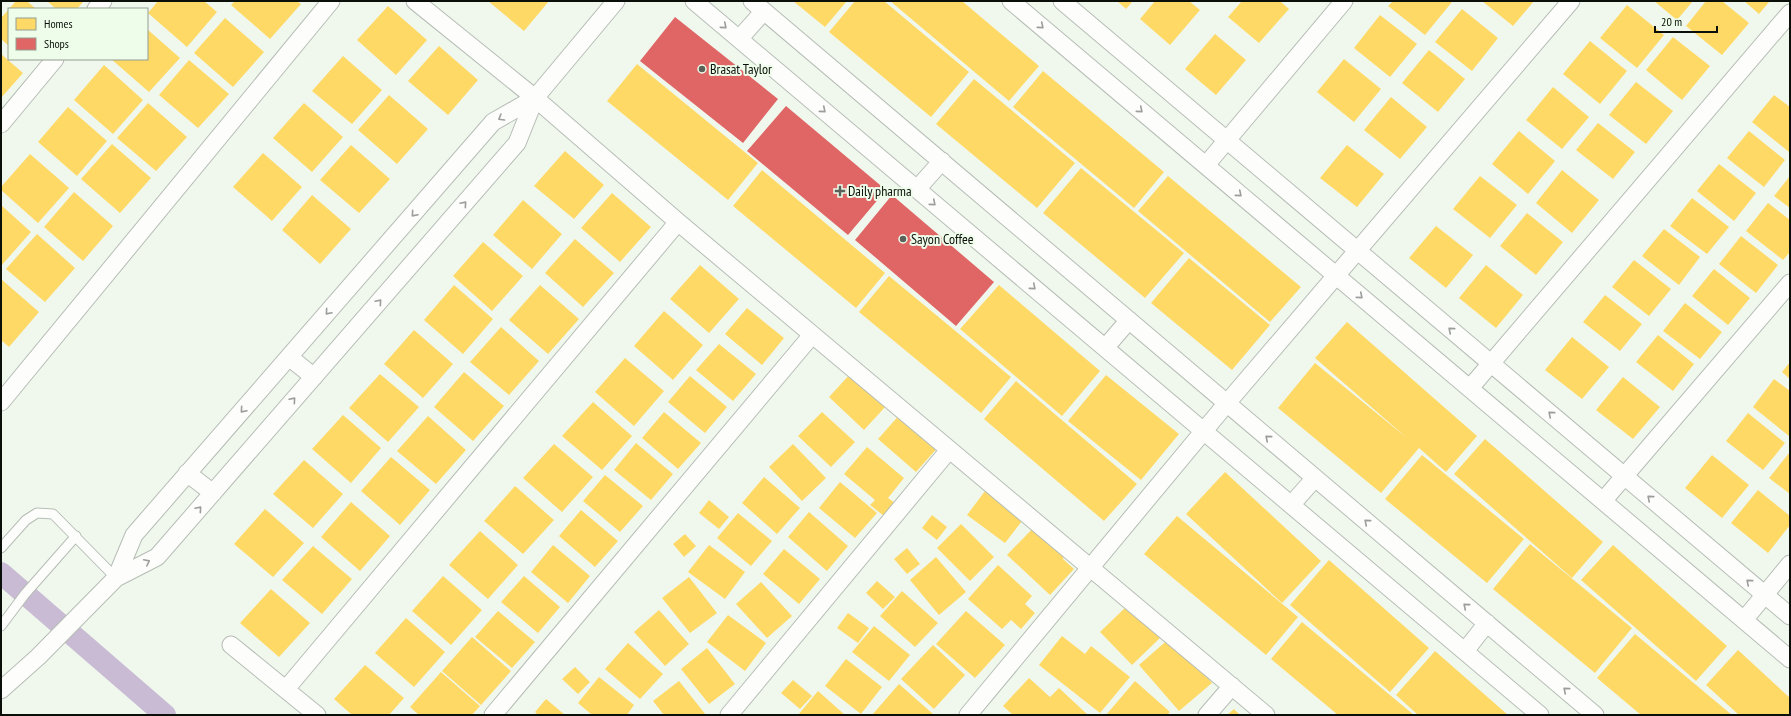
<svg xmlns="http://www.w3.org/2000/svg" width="1791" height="716" font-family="'PT Sans Narrow',sans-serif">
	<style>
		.homes { fill: #ffd966 }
		.shops { fill: #e06666 }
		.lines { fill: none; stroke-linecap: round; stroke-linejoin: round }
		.canal { stroke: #c8bbd3; stroke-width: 22 }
		.service-casing { stroke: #b6bdb5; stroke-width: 11 }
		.minor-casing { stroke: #b6bdb5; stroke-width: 19 }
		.service { stroke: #fdfefc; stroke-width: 9 }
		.minor { stroke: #fdfefc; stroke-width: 17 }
		.oneway { stroke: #9c9e9b }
		.poi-dot { fill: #5b6159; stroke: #eefcea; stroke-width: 1.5 }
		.labels { text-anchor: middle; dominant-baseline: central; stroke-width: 4; stroke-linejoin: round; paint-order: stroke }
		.poi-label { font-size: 14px; fill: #0b0f09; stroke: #eefcea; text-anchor: start }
	</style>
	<rect width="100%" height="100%" fill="#f0f8ee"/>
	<path class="homes" d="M 16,1 L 27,1 L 36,9 L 9,9 L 9,46 L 1,39 L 1,18 Z
		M 47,1 L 84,1 L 77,9 L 56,9 Z
		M 158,1 L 204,1 L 217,12 L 187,47 L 148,13 Z
		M 235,1 L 297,1 L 301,4 L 270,39 L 231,5 Z
		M 488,1 L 549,1 L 524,31 Z
		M 793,1 L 847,1 L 825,27 Z
		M 855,1 L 884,1 L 969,72 L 931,117 L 829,32 Z
		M 890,1 L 962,1 L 1039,66 L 1009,101 Z
		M 1117,1 L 1133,1 L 1126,9 Z
		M 1155,1 L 1189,1 L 1200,10 L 1170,45 L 1140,19 Z
		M 1242,1 L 1280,1 L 1289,9 L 1259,43 L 1228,17 Z
		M 1393,1 L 1450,1 L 1452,2 L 1425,35 L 1388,6 Z
		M 1482,1 L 1534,1 L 1513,26 Z
		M 1654,1 L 1693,1 L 1677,20 Z
		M 1706,1 L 1722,1 L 1749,23 L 1722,55 L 1686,26 Z
		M 1744,1 L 1770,1 L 1759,14 Z
		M 1627,5 L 1664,35 L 1637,68 L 1600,38 Z
		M 388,6 L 427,40 L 396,75 L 357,40 Z
		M 1462,9 L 1498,38 L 1472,71 L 1435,42 Z
		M 1380,15 L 1417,44 L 1390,77 L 1354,48 Z
		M 225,18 L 264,52 L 233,87 L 194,53 Z
		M 147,29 L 180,58 L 149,92 L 111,59 L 147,59 Z
		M 1215,34 L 1246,60 L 1216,95 L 1185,69 Z
		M 1673,37 L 1710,66 L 1682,100 L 1646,70 Z
		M 1590,41 L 1627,71 L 1600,104 L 1563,74 Z
		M 439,46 L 478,80 L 448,115 L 408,81 Z
		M 1429,50 L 1465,79 L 1438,112 L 1402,83 Z
		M 1,54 L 23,73 L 1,98 Z
		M 343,56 L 382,90 L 352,124 L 312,91 Z
		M 1344,59 L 1381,89 L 1354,122 L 1317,92 Z
		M 189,60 L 229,94 L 198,128 L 159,95 Z
		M 637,64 L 758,163 L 728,200 L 607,101 Z
		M 104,65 L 143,100 L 113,134 L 74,100 Z
		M 1043,71 L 1164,172 L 1134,208 L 1013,107 Z
		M 974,79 L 1075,163 L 1037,208 L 936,124 Z
		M 1636,82 L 1673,111 L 1646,144 L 1609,115 Z
		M 1553,87 L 1589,117 L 1562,149 L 1526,120 Z
		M 389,95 L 428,129 L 397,164 L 358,130 Z
		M 1774,95 L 1790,107 L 1789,152 L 1752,122 Z
		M 1391,97 L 1427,127 L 1400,159 L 1364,130 Z
		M 148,103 L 187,137 L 156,171 L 117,138 Z
		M 304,103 L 343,137 L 312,172 L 273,138 Z
		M 68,107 L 107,141 L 77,176 L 38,142 Z
		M 1598,123 L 1635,152 L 1613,179 L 1576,150 Z
		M 1519,131 L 1555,161 L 1528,194 L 1492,164 Z
		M 1749,131 L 1785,160 L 1764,187 L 1727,158 Z
		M 112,144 L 151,178 L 120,213 L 81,179 Z
		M 351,145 L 390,179 L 359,213 L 320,180 Z
		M 1347,145 L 1384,174 L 1357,207 L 1320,178 Z
		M 565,151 L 604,185 L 574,219 L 534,186 Z
		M 263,153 L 302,187 L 272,221 L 233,187 Z
		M 30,154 L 69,188 L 38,223 L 1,190 L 1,187 Z
		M 1719,164 L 1756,193 L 1734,221 L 1697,191 Z
		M 1081,168 L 1184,253 L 1145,298 L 1043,213 Z
		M 762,170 L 885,273 L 856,308 L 733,206 Z
		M 1562,170 L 1599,200 L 1572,233 L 1536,203 Z
		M 1168,176 L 1301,287 L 1270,322 L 1138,211 Z
		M 1480,176 L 1517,205 L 1490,238 L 1453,209 Z
		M 1790,176 L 1790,208 L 1774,196 Z
		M 74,192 L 113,226 L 83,261 L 44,227 Z
		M 612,193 L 651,227 L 620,262 L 581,228 Z
		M 312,195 L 351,229 L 320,264 L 282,230 Z
		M 1692,198 L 1729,227 L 1707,254 L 1670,226 Z
		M 523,200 L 562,234 L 532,269 L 493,235 Z
		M 1768,203 L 1790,220 L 1790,252 L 1783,260 L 1746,231 Z
		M 1,205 L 31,232 L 1,266 Z
		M 1527,213 L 1563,242 L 1536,275 L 1500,246 Z
		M 1436,226 L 1473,255 L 1446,288 L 1409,258 Z
		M 1664,229 L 1700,257 L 1679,285 L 1642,256 Z
		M 37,234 L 75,268 L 45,302 L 6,269 Z
		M 1741,236 L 1778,265 L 1756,293 L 1719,264 Z
		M 575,239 L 614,273 L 583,307 L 545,273 Z
		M 483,242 L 523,276 L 492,311 L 453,276 Z
		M 1189,258 L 1270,325 L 1232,370 L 1151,303 Z
		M 1634,260 L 1671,289 L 1649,316 L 1612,287 Z
		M 700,265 L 739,299 L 709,333 L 670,299 Z
		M 1486,265 L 1523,295 L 1496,328 L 1459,298 Z
		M 1714,269 L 1750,298 L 1728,325 L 1692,296 Z
		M 889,276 L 1011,377 L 981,413 L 859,312 Z
		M 1,279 L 39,312 L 9,347 L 1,340 Z
		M 454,285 L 493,319 L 463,354 L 424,320 Z
		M 540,285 L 579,319 L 548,354 L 509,320 Z
		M 999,285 L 1100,371 L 1062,416 L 960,329 Z
		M 1605,295 L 1642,324 L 1620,351 L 1583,322 Z
		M 1685,303 L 1722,332 L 1700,359 L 1663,331 Z
		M 747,308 L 784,338 L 762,365 L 725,334 Z
		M 664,311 L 703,345 L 673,380 L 634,346 Z
		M 1347,322 L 1477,436 L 1446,472 L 1419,448 L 1381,493 L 1278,408 L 1315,363 L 1407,438 L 1315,358 Z
		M 501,327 L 539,361 L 509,395 L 470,362 Z
		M 414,330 L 453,364 L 423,398 L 384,364 Z
		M 1658,335 L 1694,364 L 1673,391 L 1636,362 Z
		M 1572,337 L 1609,367 L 1582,399 L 1545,370 Z
		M 719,344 L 756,374 L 733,401 L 696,370 Z
		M 625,358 L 664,391 L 634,426 L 595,392 Z
		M 1790,362 L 1790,379 L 1782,372 Z
		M 464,372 L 504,406 L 473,441 L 434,407 Z
		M 852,372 L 887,405 L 864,430 L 829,397 Z
		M 380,374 L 419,407 L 388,442 L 349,408 Z
		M 1106,375 L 1179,434 L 1141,480 L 1068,421 Z
		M 690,376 L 727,407 L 705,433 L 668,402 Z
		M 1623,377 L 1660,407 L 1633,439 L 1596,410 Z
		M 1774,379 L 1790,391 L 1789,436 L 1753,407 Z
		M 1016,381 L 1137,484 L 1104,521 L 984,419 Z
		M 593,402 L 632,436 L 602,470 L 562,436 Z
		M 664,412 L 701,443 L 678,469 L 642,438 Z
		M 822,412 L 855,442 L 831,467 L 798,436 Z
		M 902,412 L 940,445 L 916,472 L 878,439 Z
		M 1748,413 L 1785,443 L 1763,470 L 1726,441 Z
		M 343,415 L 381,448 L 351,483 L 312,449 Z
		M 428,416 L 466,450 L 436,484 L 397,451 Z
		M 1485,439 L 1603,542 L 1572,578 L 1454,474 Z
		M 636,443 L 673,474 L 651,500 L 614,470 Z
		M 554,444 L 593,477 L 562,512 L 523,478 Z
		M 793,444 L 826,478 L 802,501 L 769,467 Z
		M 867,447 L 904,478 L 888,498 L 895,503 L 884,516 L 870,505 L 875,500 L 844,474 Z
		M 1790,452 L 1790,494 L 1769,478 Z
		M 1422,455 L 1524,539 L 1487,583 L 1385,499 Z
		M 1712,455 L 1749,485 L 1722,518 L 1685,488 Z
		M 391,457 L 430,490 L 400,525 L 361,491 Z
		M 304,460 L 343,494 L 313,528 L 273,494 Z
		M 1225,472 L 1321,561 L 1282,603 L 1186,514 Z
		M 605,475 L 643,506 L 620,532 L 583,501 Z
		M 764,477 L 800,508 L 777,534 L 742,503 Z
		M 840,482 L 877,513 L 855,538 L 819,508 Z
		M 515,486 L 554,520 L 523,554 L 484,521 Z
		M 988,487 L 1026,516 L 1005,543 L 967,515 Z
		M 1758,490 L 1790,516 L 1790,525 L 1768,553 L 1731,523 Z
		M 709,500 L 729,517 L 719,529 L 699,513 Z
		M 351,502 L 390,536 L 360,571 L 321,537 Z
		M 265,509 L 304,543 L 273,577 L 234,544 Z
		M 581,510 L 618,541 L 595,567 L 559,536 Z
		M 809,512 L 848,546 L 827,571 L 788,537 Z
		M 738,513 L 772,541 L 751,566 L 717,538 Z
		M 932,515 L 947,527 L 937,540 L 922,528 Z
		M 1177,516 L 1298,617 L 1266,655 L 1144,554 Z
		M 961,524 L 994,557 L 970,581 L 937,548 Z
		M 1036,525 L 1065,551 L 1063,559 L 1074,569 L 1050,595 L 1007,555 Z
		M 480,531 L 518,565 L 488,599 L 449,565 Z
		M 685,534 L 696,546 L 684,557 L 673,544 Z
		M 1530,544 L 1632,628 L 1595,673 L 1493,589 Z
		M 553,545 L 590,576 L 568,603 L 531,572 Z
		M 709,545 L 745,572 L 725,599 L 688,572 Z
		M 1613,545 L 1727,646 L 1696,681 L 1581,580 Z
		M 313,546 L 352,579 L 322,614 L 282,580 Z
		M 907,548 L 920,564 L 907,574 L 894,559 Z
		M 784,549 L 820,579 L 799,604 L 763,574 Z
		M 936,557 L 966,592 L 939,615 L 910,580 Z
		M 1329,560 L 1429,648 L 1390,692 L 1290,605 Z
		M 998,565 L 1032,596 L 1025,604 L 1035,613 L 1021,629 L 1011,620 L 1002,629 L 968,599 Z
		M 443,576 L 482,610 L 451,645 L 412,611 Z
		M 524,576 L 560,607 L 538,633 L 501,602 Z
		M 689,577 L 717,613 L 690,633 L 662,598 Z
		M 877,581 L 895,597 L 883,609 L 866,593 Z
		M 761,582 L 792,616 L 767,638 L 736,604 Z
		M 271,589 L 310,623 L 279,657 L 240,623 Z
		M 902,591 L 938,623 L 915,647 L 880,616 Z
		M 1129,604 L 1161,637 L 1132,665 L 1100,632 Z
		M 659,610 L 689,644 L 665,666 L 634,632 Z
		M 498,611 L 535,642 L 512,668 L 475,637 Z
		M 966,611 L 1005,645 L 975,678 L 936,644 Z
		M 848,613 L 869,628 L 858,643 L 837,628 Z
		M 728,615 L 766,643 L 745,671 L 707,642 Z
		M 406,618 L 445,652 L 414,687 L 375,653 Z
		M 1302,622 L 1414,715 L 1338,715 L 1271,659 Z
		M 874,626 L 910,655 L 889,681 L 852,652 Z
		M 1635,634 L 1732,715 L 1641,715 L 1597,678 Z
		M 1062,636 L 1085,654 L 1091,646 L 1130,677 L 1100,713 L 1039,665 Z
		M 1172,636 L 1212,683 L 1179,711 L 1139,665 Z
		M 472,637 L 511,671 L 481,705 L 442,671 Z
		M 628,643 L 663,674 L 640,699 L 605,669 Z
		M 933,645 L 965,675 L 934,709 L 901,679 Z
		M 707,648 L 735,684 L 709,704 L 681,669 Z
		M 1738,650 L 1790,698 L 1790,715 L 1739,715 L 1706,685 Z
		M 1435,651 L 1508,715 L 1418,715 L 1396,695 Z
		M 846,659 L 882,687 L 861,714 L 825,686 Z
		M 365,665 L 404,698 L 389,715 L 352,715 L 334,699 Z
		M 575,667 L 590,682 L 578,694 L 562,679 Z
		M 441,672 L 480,706 L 472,715 L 419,715 L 410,707 Z
		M 599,677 L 634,705 L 627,715 L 592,715 L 578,703 Z
		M 1029,678 L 1050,697 L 1059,688 L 1088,715 L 1013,715 L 1003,706 Z
		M 793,680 L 812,696 L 800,709 L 781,693 Z
		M 679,681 L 706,715 L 664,715 L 653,701 Z
		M 1135,681 L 1170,712 L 1167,715 L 1106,715 Z
		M 899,684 L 933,714 L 932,715 L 872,715 Z
		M 818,691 L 845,715 L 798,715 Z
		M 546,699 L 565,715 L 538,715 L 535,712 Z
		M 1234,709 L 1240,715 L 1227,715 Z"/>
	<path class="shops" d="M 675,17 L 778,99 L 743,143 L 640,61 Z
		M 786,106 L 886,190 L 848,235 L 747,151 Z
		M 892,195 L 994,282 L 956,326 L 855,240 Z"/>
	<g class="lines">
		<path class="canal" d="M 1,573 L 165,715"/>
		<defs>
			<path id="service" d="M 1,548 L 26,520 L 37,513 L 53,514 L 116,578
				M 1,626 L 25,594 L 76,536"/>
			<path id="minor" d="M 415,1 L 535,98 L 678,222 L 1266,715
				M 694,1 L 1540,715
				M 752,1 L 1595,715
				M 1011,1 L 1790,659
				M 1062,1 L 1790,616
				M 96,9 L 103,1
				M 739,39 L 764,11
				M 1,124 L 55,59
				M 1206,165 L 1344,1
				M 917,189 L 942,161
				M 1105,348 L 1129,320
				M 289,357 L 314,377
				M 1470,388 L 1790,13
				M 1,402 L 331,1
				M 187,473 L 213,493
				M 1603,501 L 1790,283
				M 1291,505 L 1315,478
				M 116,578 L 134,535 L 493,122 L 535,98
				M 1744,620 L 1790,564
				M 231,645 L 317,715
				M 1465,651 L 1487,623
				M 286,689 L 678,222
				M 1,690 L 38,657 L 116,578 L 157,557 L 517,143 L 535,98 L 616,1
				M 493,715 L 812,335
				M 729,715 L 949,450
				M 968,715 L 1227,403 L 1571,1
				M 1207,715 L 1232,686"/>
		</defs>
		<use href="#service" class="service-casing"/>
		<use href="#minor" class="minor-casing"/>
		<use href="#service" class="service"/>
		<use href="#minor" class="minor"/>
	</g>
	<defs><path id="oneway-chevron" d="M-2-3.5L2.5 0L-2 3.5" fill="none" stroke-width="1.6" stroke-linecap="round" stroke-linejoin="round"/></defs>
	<g class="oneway">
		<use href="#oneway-chevron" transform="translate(724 26) rotate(40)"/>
		<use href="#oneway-chevron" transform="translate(1041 26) rotate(40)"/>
		<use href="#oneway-chevron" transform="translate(823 110) rotate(40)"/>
		<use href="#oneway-chevron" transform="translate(1140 110) rotate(40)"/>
		<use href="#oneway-chevron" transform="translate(501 118) rotate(150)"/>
		<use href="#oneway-chevron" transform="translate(1239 194) rotate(40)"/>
		<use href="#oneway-chevron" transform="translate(933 203) rotate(40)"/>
		<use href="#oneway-chevron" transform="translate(464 204) rotate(-49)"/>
		<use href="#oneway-chevron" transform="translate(414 214) rotate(131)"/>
		<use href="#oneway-chevron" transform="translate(1033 287) rotate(40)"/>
		<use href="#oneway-chevron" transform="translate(1360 296) rotate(40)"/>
		<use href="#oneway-chevron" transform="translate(379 302) rotate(-49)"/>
		<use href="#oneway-chevron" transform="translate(328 312) rotate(131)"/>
		<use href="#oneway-chevron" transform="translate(1451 330) rotate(-140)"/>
		<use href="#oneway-chevron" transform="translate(293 400) rotate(-49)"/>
		<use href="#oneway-chevron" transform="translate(243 410) rotate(131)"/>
		<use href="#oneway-chevron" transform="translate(1551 414) rotate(-140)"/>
		<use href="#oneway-chevron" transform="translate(1268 438) rotate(-140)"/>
		<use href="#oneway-chevron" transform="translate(1650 498) rotate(-140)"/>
		<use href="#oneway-chevron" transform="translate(199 509) rotate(-49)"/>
		<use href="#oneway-chevron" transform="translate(1367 522) rotate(-140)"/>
		<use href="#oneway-chevron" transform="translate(147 562) rotate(-27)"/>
		<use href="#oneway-chevron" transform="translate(1749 582) rotate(-140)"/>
		<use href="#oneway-chevron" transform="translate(1466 606) rotate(-140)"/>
		<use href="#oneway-chevron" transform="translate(1566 690) rotate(-140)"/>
	</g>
	<g class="poi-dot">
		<circle cx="702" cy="69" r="4"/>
		<path d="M838 185h4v4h4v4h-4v4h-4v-4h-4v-4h4z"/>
		<circle cx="903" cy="239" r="4"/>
	</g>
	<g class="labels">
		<g class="poi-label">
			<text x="710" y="69">Brasat Taylor</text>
			<text x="848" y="191">Daily pharma</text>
			<text x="911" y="239">Sayon Coffee</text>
		</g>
	</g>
	<rect width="1791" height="716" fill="none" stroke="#0b0f09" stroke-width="4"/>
	<rect x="8" y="8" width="140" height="52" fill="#eefcea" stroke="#939d90"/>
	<rect x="16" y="18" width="20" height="12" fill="#ffd966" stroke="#939d90"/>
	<text x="44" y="28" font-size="12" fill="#0b0f09">Homes</text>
	<rect x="16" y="38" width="20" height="12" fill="#e06666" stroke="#939d90"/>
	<text x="44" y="48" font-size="12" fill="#0b0f09">Shops</text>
	<path d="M1655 26v6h62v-6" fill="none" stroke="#0b0f09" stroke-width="2"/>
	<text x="1661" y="26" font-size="12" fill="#0b0f09" stroke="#eefcea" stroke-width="3" paint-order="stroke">20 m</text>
</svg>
